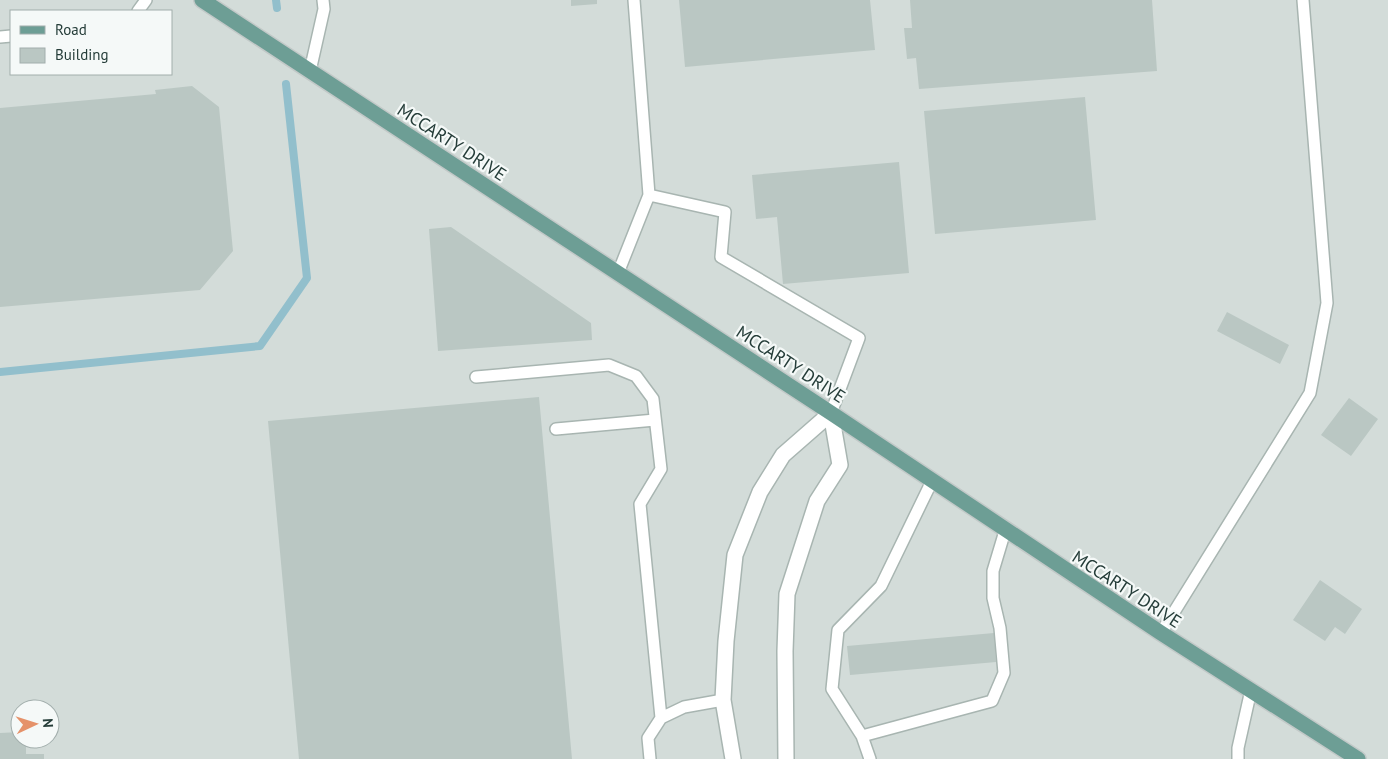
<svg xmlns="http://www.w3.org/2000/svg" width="1388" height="759" font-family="'PT Sans',sans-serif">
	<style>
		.built { fill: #d3dcd9; fill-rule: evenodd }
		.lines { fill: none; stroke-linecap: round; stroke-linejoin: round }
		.stream { stroke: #92bfcc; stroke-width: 8 }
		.building { fill: #bac7c3 }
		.service-casing { stroke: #a8b5b1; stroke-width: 14 }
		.minor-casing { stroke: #a8b5b1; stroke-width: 18 }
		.primary-casing { stroke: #c2c9c8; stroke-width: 18 }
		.service { stroke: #fff; stroke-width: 11 }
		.minor { stroke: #fff; stroke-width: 15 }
		.primary { stroke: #6d9e95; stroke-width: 15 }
		.labels { text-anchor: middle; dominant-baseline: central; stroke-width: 4.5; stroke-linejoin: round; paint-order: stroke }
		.street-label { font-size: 18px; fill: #253d39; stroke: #f5f9f8 }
	</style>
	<rect width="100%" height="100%" fill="#e5edea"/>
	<path class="built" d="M 0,0 L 1388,0 L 1388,759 L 0,759 ZM 11,11 L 171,11 L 171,74 L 11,74 ZM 20,709 L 50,709 L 50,739 L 20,739 Z"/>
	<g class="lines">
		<path class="stream" d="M 276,0 L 277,8
			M 0,372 L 260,346 L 307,278 L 286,84"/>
	</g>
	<path class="building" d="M 571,0 L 597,0 L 597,4 L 571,6 Z
		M 679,0 L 870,0 L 875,50 L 685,67 Z
		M 910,0 L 1152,0 L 1157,71 L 919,89 L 916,58 L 907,59 L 904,28 L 912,28 Z
		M 192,86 L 219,107 L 233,251 L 200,290 L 0,307 L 0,108 L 156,94 L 155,90 Z
		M 1085,97 L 1096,220 L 935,234 L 924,111 Z
		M 899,162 L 909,273 L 783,284 L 777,217 L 756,219 L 752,175 Z
		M 451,227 L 591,323 L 592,340 L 438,351 L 429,229 Z
		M 1227,312 L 1289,345 L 1280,364 L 1217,331 Z
		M 539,397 L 572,759 L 299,759 L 268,421 Z
		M 1349,398 L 1378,419 L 1351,456 L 1321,435 Z
		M 1320,580 L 1362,609 L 1345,634 L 1335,627 L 1325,641 L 1293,620 Z
		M 994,633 L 996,662 L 850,675 L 847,646 Z
		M 20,732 L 20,739 L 26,739 L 26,754 L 44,754 L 44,759 L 0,759 L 0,733 Z"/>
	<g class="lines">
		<defs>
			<path id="service" d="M 138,11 L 146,0
				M 0,37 L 11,36
				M 310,71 L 324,9 L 323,0
				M 649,195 L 725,212 L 721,257 L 859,338 L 831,413
				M 618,273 L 649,195 L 634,0
				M 476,377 L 609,365 L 636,376 L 653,399 L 661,469 L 640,504 L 661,718
				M 556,429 L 655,420
				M 1161,633 L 1310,393 L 1327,303 L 1303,0
				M 862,736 L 992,701 L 1004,673 L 1000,628 L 993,598 L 993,571 L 1005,531
				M 650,759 L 648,738 L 661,718 L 684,707 L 723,700
				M 870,759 L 862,736 L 832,689 L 838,630 L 881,586 L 932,481
				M 1238,759 L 1238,748 L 1251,690"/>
			<path id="minor" d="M 733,759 L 723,700 L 726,641 L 735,555 L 760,492 L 783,455 L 831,413
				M 786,759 L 785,651 L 787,594 L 817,501 L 840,465 L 831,413"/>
			<path id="primary" d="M 202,0 L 831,413 L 1161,633 L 1358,759"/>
		</defs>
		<use href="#service" class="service-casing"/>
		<use href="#minor" class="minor-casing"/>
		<use href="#primary" class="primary-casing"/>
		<use href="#service" class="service"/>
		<use href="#minor" class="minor"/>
		<use href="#primary" class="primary"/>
	</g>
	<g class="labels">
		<g class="street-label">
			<text transform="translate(452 142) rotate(33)">MCCARTY DRIVE</text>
			<text transform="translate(791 364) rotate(33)">MCCARTY DRIVE</text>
			<text transform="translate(1127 589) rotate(33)">MCCARTY DRIVE</text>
		</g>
	</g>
	<rect x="10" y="10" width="162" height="65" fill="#f5f9f8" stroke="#a2aeac"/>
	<rect x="20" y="26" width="25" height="8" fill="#6d9e95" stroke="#a2aeac"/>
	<text x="55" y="35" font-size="15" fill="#253d39">Road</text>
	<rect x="20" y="48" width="25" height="15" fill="#bac7c3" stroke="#a2aeac"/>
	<text x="55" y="60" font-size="15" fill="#253d39">Building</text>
	<g transform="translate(35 724) rotate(86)"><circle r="24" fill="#f5f9f8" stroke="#a2aeac"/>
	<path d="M0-4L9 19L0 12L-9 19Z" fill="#e5926a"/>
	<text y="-8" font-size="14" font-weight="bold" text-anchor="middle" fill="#253d39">N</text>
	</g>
</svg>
